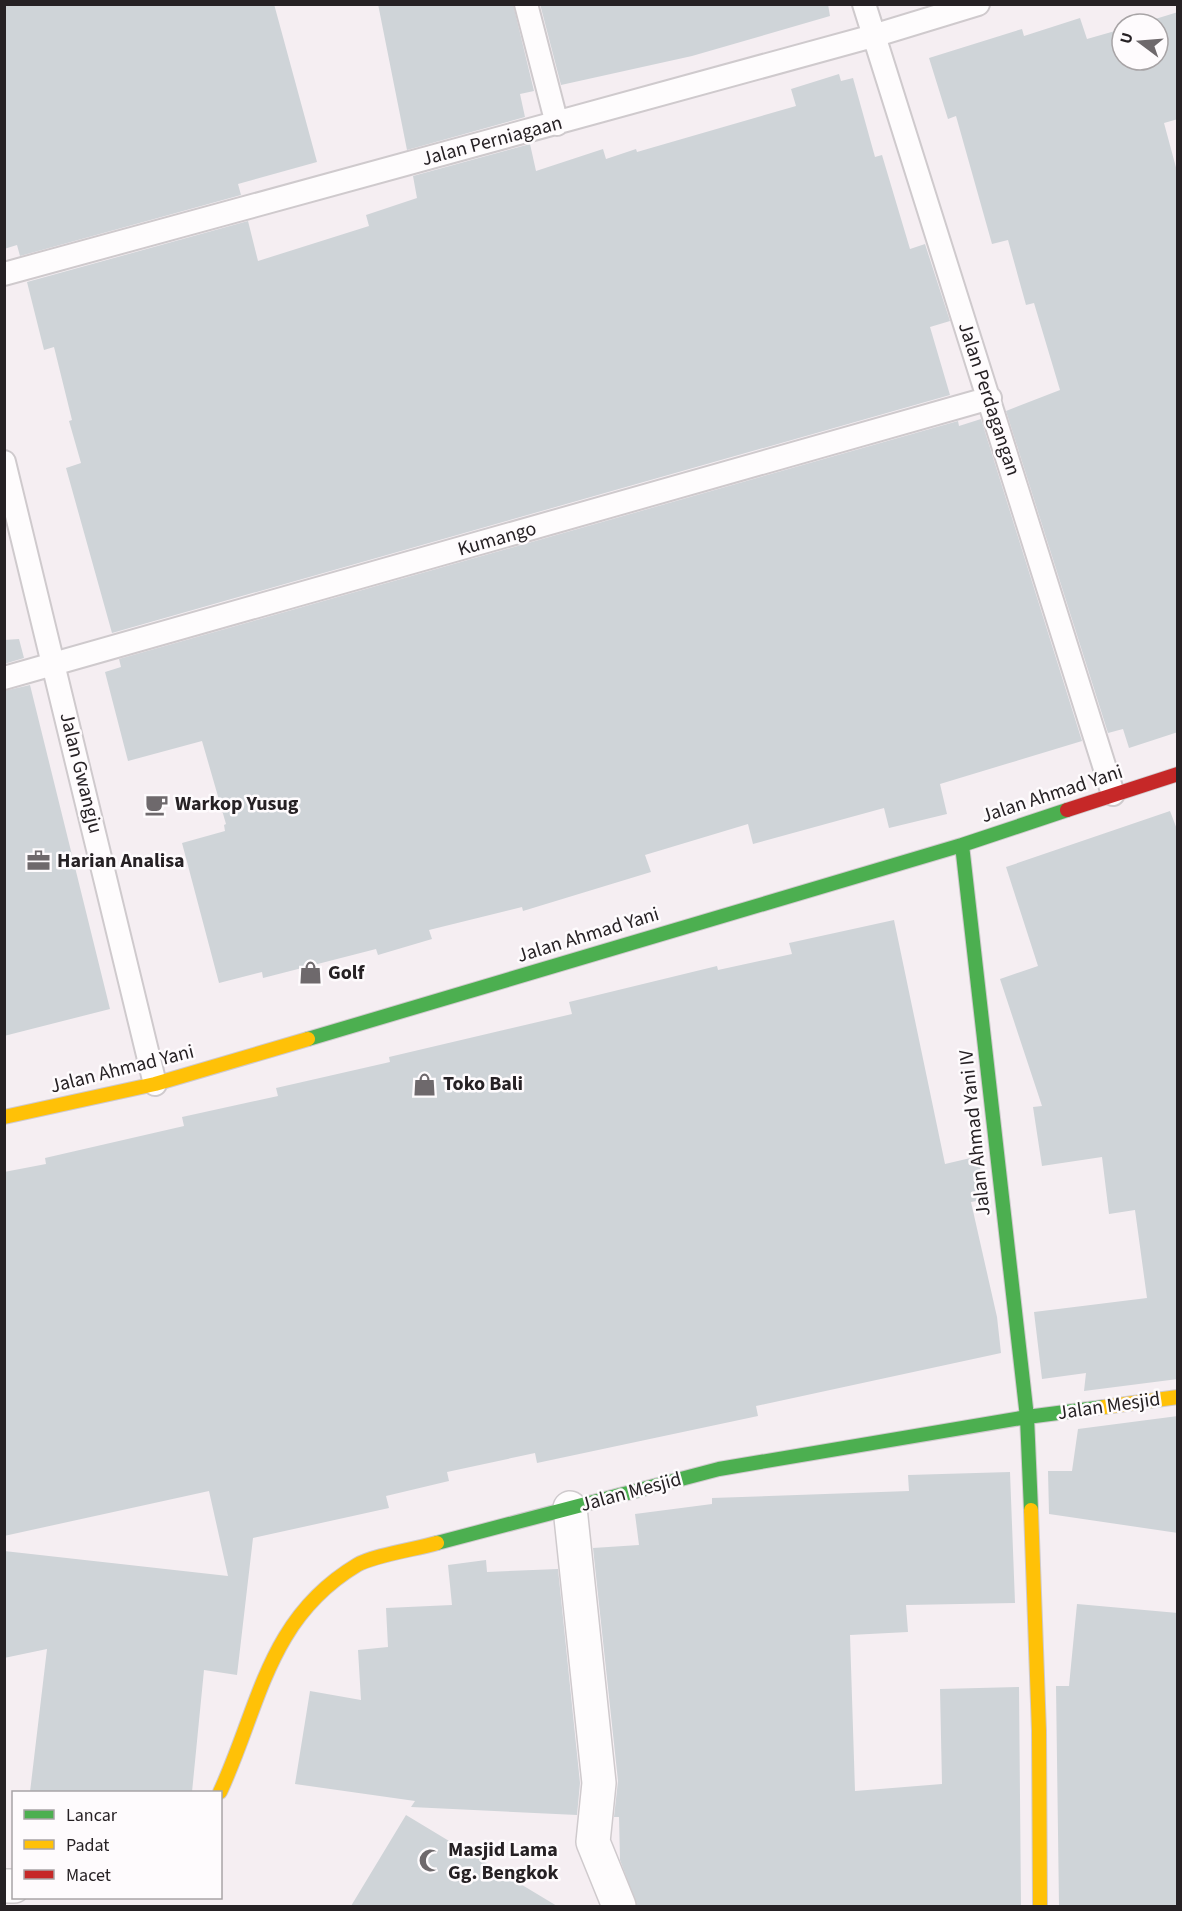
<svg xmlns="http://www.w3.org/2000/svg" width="1182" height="1911" font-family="'Source Sans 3',sans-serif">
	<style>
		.building { fill: #cfd4d8 }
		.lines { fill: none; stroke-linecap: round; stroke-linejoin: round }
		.lane-casing { stroke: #cfcacd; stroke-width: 26 }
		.street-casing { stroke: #cfcacd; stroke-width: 36 }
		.fast-casing { stroke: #cfcacd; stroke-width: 16 }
		.slow-casing { stroke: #cfcacd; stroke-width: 16 }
		.jam-casing { stroke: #cfcacd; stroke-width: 16 }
		.lane { stroke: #fefcfd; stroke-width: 22 }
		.street { stroke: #fefcfd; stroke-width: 33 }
		.fast { stroke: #4caf50; stroke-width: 14 }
		.slow { stroke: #ffc107; stroke-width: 14 }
		.jam { stroke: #c62828; stroke-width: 14 }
		.labels { text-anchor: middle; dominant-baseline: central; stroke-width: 5; stroke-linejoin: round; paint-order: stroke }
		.street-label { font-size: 20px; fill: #262124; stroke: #fefbfd }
		.poi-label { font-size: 20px; font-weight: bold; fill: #262124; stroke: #fefbfd; text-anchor: start }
	</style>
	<rect width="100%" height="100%" fill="#f5eef2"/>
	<path class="building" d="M 4,4 L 274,4 L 317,162 L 238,184 L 241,195 L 20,256 L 17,245 L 4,249 Z
		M 378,4 L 513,4 L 534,91 L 520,94 L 525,117 L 407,150 Z
		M 540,4 L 828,4 L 830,16 L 692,56 L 561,85 Z
		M 1178,12 L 1178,119 L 1164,123 L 1178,175 L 1178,732 L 1129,748 L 1123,729 L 1108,733 L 1006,411 L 1060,390 L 1034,303 L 1026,305 L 1008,240 L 992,244 L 956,116 L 948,119 L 929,58 L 1022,29 L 1024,36 L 1080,18 L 1087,39 L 1122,29 L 1122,60 L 1158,60 L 1158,24 L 1139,24 Z
		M 839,74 L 841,81 L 853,78 L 875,157 L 882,155 L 910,249 L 925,244 L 950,321 L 930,327 L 950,395 L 112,633 L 66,468 L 81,463 L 69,421 L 72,420 L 54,347 L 44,350 L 27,282 L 248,221 L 258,261 L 369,226 L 366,215 L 417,198 L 413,176 L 530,144 L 536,171 L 603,149 L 606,159 L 636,149 L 637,152 L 796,106 L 791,89 Z
		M 981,419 L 1082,741 L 940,784 L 947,814 L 889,828 L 884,808 L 753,844 L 748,824 L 645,855 L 651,872 L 523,911 L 522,907 L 429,930 L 432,939 L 378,955 L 376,949 L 263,978 L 262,972 L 219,983 L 182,843 L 225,831 L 224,825 L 226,824 L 202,741 L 128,761 L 105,672 L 121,667 L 119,659 L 958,421 L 959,426 Z
		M 19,639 L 24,658 L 4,664 L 4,640 Z
		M 30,685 L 110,1009 L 4,1036 L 4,691 Z
		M 1170,811 L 1178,832 L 1178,1379 L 1084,1391 L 1086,1373 L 1042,1379 L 1034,1312 L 1147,1298 L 1135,1210 L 1109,1214 L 1102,1157 L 1042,1166 L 1033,1107 L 1042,1106 L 1000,979 L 1038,966 L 1006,867 Z
		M 894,920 L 945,1164 L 979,1156 L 983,1200 L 971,1202 L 997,1317 L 1001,1353 L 756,1406 L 758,1416 L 537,1463 L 535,1453 L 447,1472 L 449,1481 L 386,1496 L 389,1508 L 253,1538 L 237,1675 L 204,1670 L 192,1792 L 30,1792 L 47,1649 L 4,1658 L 4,1551 L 228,1576 L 209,1491 L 4,1536 L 4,1172 L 46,1164 L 45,1158 L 184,1126 L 182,1117 L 278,1096 L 276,1088 L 390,1062 L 389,1057 L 572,1014 L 569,1002 L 717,966 L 718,970 L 792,954 L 789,943 Z
		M 1178,1416 L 1178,1533 L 1049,1514 L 1048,1471 L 1072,1471 L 1078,1429 Z
		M 1010,1472 L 1015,1603 L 906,1605 L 908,1632 L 850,1635 L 855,1791 L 942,1784 L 940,1689 L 1019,1687 L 1021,1906 L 637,1906 L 620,1860 L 619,1817 L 614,1817 L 618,1781 L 593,1548 L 639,1545 L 635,1514 L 712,1504 L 712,1498 L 909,1491 L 908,1475 Z
		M 486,1560 L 487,1572 L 558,1569 L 580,1783 L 577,1815 L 411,1807 L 415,1801 L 295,1784 L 310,1691 L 361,1700 L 358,1650 L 388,1647 L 386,1608 L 452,1605 L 448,1565 Z
		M 1077,1604 L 1178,1613 L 1178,1906 L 1059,1906 L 1056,1686 L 1069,1686 Z
		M 406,1815 L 557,1906 L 351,1906 Z"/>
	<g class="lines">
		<defs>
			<path id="lane" d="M 526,4 L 557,124
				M 864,4 L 1113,794
				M 4,274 L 873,36 L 978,4
				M 4,462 L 155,1084
				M 4,678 L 990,398"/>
			<path id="street" d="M 570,1508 L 599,1783 L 593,1842 L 619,1906
				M 4,1886 L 14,1886"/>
			<path id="fast" d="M 962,845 L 1027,1417 L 1031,1510
				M 308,1039 L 962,845 L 1067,810
				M 437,1543 L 719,1469 L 1027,1417 L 1104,1407"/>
			<path id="slow" d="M 4,1117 L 155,1084 L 308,1039
				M 1104,1407 L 1178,1397
				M 1031,1510 L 1039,1731 L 1040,1906
				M 220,1792 C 260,1706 267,1619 357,1565 C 374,1555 417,1549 437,1543"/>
			<path id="jam" d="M 1067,810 L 1178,774"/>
		</defs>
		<use href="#lane" class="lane-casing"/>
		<use href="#street" class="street-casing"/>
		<use href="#fast" class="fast-casing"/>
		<use href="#slow" class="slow-casing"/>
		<use href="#jam" class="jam-casing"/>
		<use href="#lane" class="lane"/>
		<use href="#street" class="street"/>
		<use href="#fast" class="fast"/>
		<use href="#slow" class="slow"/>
		<use href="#jam" class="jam"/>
	</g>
	<defs>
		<symbol id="cafe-bare" viewBox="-9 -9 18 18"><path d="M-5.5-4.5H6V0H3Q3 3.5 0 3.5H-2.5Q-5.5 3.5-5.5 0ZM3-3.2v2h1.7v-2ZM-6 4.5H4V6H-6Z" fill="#6e696c" stroke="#fefbfd" stroke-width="2.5" paint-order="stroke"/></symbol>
		<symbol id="office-bare" viewBox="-9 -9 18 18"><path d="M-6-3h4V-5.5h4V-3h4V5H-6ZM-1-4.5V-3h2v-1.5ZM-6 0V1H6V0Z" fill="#6e696c" stroke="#fefbfd" stroke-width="2.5" paint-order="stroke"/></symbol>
		<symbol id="shop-bare" viewBox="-9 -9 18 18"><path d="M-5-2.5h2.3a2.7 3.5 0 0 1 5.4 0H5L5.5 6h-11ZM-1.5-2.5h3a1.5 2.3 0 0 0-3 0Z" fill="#6e696c" stroke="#fefbfd" stroke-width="2.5" paint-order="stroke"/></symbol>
		<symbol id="mosque-bare" viewBox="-9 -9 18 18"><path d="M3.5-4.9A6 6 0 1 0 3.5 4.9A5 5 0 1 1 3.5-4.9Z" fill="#6e696c" stroke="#fefbfd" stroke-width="2.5" paint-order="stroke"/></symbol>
	</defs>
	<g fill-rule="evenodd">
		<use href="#cafe-bare" x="140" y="788" width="33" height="33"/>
		<use href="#office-bare" x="22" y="844" width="33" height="33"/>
		<use href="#shop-bare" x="294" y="956" width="33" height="33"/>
		<use href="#shop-bare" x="408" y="1068" width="33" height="33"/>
		<use href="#mosque-bare" x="414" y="1844" width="33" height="33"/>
	</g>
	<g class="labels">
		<g class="street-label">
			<text transform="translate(492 141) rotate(-15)">Jalan Perniagaan</text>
			<text transform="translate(989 399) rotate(72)">Jalan Perdagangan</text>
			<text transform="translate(497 539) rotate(-16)">Kumango</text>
			<text transform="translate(81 773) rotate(76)">Jalan Gwangju</text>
			<text transform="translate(1052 794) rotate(-18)">Jalan Ahmad Yani</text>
			<text transform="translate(588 935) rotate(-17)">Jalan Ahmad Yani</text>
			<text transform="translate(122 1069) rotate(-14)">Jalan Ahmad Yani</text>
			<text transform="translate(975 1133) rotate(-96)">Jalan Ahmad Yani IV</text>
			<text transform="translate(1109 1406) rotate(-8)">Jalan Mesjid</text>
			<text transform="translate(631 1492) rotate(-15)">Jalan Mesjid</text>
		</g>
		<g class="poi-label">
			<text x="175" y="804">Warkop Yusug</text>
			<text x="57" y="861">Harian Analisa</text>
			<text x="328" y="973">Golf</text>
			<text x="443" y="1084">Toko Bali</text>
			<text x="448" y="1850">Masjid Lama<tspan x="448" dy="23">Gg. Bengkok</tspan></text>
		</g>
	</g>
	<rect width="1182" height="1911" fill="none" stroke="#262124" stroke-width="12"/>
	<rect x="12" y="1791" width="210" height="108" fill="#fefbfd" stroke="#a8a4a6" stroke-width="1.5"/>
	<rect x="24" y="1810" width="30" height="9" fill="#4caf50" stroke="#a8a4a6" stroke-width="1.5"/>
	<text x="66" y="1821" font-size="18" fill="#262124">Lancar</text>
	<rect x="24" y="1840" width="30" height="9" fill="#ffc107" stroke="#a8a4a6" stroke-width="1.5"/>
	<text x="66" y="1851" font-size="18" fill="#262124">Padat</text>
	<rect x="24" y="1870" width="30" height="9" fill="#c62828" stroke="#a8a4a6" stroke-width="1.5"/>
	<text x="66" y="1881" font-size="18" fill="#262124">Macet</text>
	<g transform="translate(1140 42) rotate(286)"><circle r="28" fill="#fefbfd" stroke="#a8a4a6" stroke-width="1.5"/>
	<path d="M0-4.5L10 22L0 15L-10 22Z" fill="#6e696c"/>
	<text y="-9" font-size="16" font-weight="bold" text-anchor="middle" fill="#262124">U</text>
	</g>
</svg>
